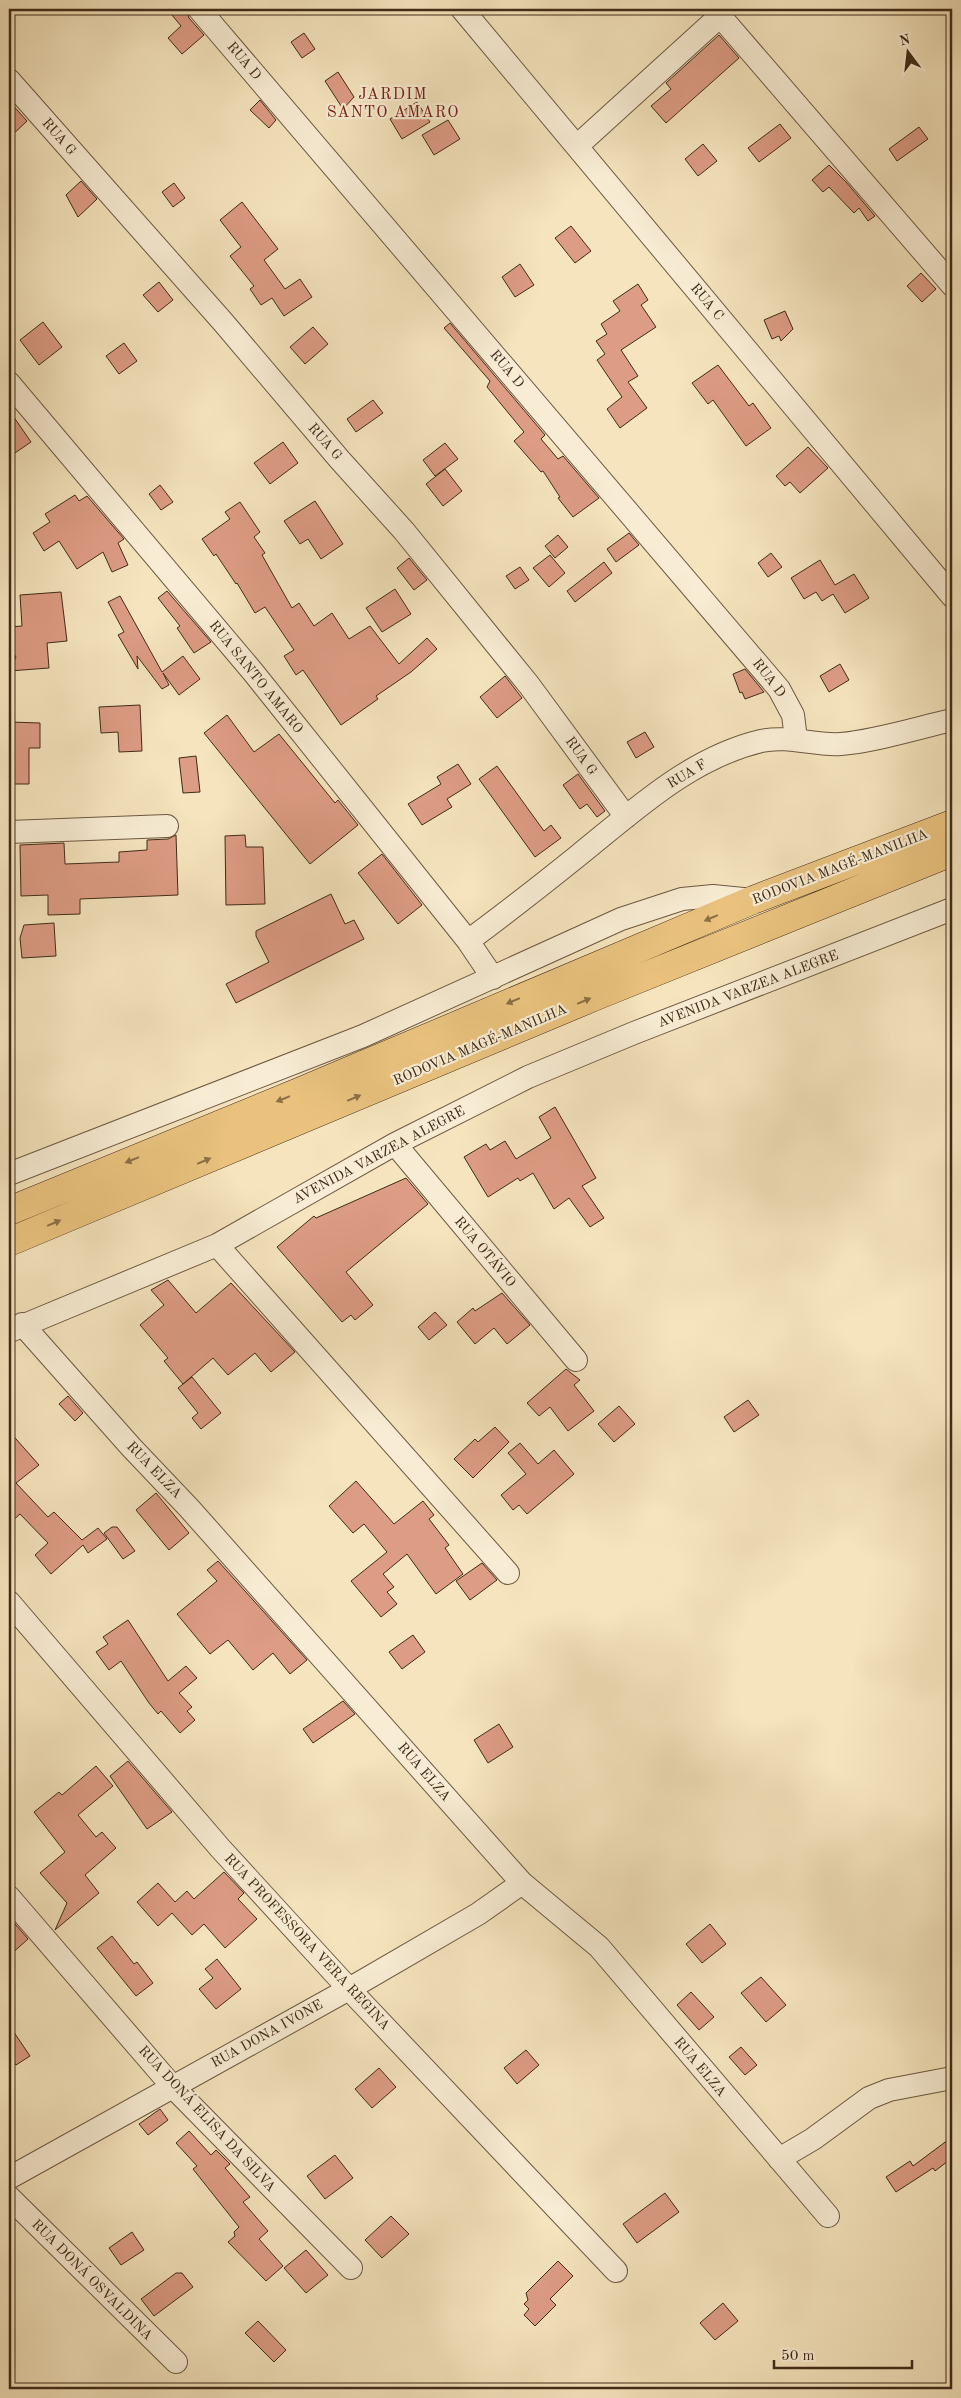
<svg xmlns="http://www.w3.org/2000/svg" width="961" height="2398" font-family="'Old Standard TT',serif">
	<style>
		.building { fill: #dd9c84; stroke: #402b18 }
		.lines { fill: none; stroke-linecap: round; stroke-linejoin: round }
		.minor-casing { stroke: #6d5941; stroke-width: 24 }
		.highway-casing { stroke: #402b18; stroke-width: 29 }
		.minor { stroke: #f8edd4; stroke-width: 22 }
		.highway { stroke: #eac27e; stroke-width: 28 }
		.oneway { fill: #8c6f46 }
		.labels { text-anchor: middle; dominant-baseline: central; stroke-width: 4.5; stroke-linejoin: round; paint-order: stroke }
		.street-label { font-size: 14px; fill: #402b18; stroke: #f8edd4 }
		.quarter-label { font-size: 16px; letter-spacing: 1px; fill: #7a1f14; stroke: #f8edd4 }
	</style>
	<rect width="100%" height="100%" fill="#f5e4bd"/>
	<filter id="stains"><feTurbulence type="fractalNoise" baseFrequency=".004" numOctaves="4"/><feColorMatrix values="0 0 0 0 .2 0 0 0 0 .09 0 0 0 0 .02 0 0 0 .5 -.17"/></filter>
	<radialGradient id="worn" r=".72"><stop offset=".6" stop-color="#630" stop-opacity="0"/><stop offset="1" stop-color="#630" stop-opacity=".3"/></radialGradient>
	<path class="building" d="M 167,9 L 186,9 L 189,18 L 204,35 L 182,54 L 168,38 L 181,26 Z
		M 304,33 L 315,49 L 302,58 L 291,42 Z
		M 719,35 L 739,58 L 666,123 L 651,106 L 671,89 L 666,83 Z
		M 338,72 L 354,97 L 343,109 L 325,81 Z
		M 260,100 L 276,120 L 269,128 L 250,110 Z
		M 9,101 L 27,121 L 9,138 Z
		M 417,102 L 430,122 L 402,139 L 390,119 Z
		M 448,120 L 460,139 L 434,155 L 422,135 Z
		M 780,124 L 791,138 L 759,162 L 748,148 Z
		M 919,127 L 928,139 L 897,161 L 889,149 Z
		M 703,144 L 717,161 L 698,176 L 685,159 Z
		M 829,165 L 846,182 L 875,216 L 868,221 L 859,208 L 854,213 L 829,187 L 823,192 L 812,180 Z
		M 81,181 L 97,199 L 78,217 L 66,195 Z
		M 174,183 L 185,198 L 173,207 L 162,192 Z
		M 242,202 L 278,249 L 264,260 L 285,289 L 300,279 L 312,297 L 284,316 L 272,298 L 261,305 L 250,289 L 254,286 L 230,256 L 241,247 L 220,220 Z
		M 571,226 L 591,251 L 575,263 L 555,238 Z
		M 520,264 L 534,285 L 515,297 L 502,277 Z
		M 921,273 L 936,289 L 922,302 L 907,286 Z
		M 159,282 L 173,300 L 158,312 L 143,295 Z
		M 638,284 L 648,300 L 641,305 L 656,327 L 621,350 L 638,376 L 628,382 L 647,408 L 620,428 L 607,409 L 622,397 L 597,360 L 605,354 L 596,341 L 607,334 L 601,324 L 620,311 L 613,301 Z
		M 785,311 L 793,329 L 781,341 L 779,336 L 772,339 L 764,320 Z
		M 43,322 L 62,347 L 39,365 L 20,340 Z
		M 450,323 L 545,435 L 541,439 L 558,459 L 563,456 L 599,498 L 573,517 L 558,498 L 560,497 L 543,471 L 541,472 L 514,441 L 524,432 L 487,387 L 490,381 L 444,328 Z
		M 313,327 L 328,344 L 305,364 L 290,347 Z
		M 124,343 L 137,361 L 119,374 L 106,356 Z
		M 718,365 L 749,406 L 753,403 L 771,428 L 746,446 L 713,400 L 708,404 L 692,383 Z
		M 373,400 L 383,413 L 356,432 L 347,419 Z
		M 9,410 L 31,442 L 9,457 Z
		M 283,442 L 298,463 L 270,484 L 254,463 Z
		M 445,443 L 458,459 L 435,476 L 423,460 Z
		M 808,447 L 828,468 L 800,493 L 790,482 L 785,486 L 776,476 Z
		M 445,469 L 462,491 L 443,506 L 426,484 Z
		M 160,485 L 173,502 L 161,510 L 149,494 Z
		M 75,495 L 79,501 L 87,496 L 124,539 L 118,543 L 128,565 L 112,572 L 103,552 L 77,569 L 59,541 L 44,551 L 33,533 L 50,522 L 45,514 Z
		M 315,501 L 343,544 L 321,559 L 308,539 L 300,544 L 284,521 Z
		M 240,502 L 260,532 L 254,537 L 265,553 L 262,555 L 292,608 L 299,603 L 314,626 L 332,613 L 349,639 L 370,626 L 399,664 L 427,638 L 437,649 L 411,672 L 376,696 L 378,699 L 341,725 L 303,670 L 296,675 L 284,656 L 294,650 L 265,607 L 255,613 L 237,583 L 236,584 L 216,554 L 214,556 L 202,539 L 230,519 L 225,512 Z
		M 629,533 L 639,545 L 616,562 L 607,549 Z
		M 558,535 L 568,547 L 555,558 L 545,546 Z
		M 771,553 L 782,567 L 768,577 L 758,563 Z
		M 550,555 L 565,573 L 549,587 L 533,568 Z
		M 409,558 L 427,580 L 414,590 L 397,568 Z
		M 820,560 L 835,585 L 854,574 L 869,598 L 845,613 L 833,594 L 822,601 L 816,592 L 804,599 L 791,578 Z
		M 604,562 L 612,573 L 575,602 L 567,591 Z
		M 520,567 L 529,580 L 515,589 L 506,576 Z
		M 395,589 L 411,614 L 382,632 L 366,608 Z
		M 167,591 L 211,642 L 194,653 L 177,628 L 180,626 L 158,598 Z
		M 61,592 L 67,641 L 47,643 L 49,668 L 9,671 L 16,657 L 12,651 L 10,627 L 22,626 L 20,595 Z
		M 120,596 L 162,672 L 183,656 L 200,679 L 179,695 L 163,673 L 169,685 L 162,689 L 137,656 L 138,669 L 118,635 L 124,632 L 108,602 Z
		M 840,664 L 849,680 L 829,692 L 820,676 Z
		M 745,669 L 764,692 L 745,699 L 742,692 L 740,693 L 733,674 Z
		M 505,676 L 522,698 L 497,718 L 480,697 Z
		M 140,705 L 142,751 L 119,752 L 118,732 L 101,733 L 99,707 Z
		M 227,715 L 254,752 L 279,734 L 335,803 L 338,800 L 358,825 L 310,864 L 204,733 Z
		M 10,722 L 40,723 L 40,748 L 29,748 L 29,784 L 9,784 Z
		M 645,732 L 654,747 L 636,758 L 627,742 Z
		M 196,756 L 200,792 L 183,793 L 179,758 Z
		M 458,764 L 471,784 L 447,799 L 452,807 L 422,825 L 408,804 L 441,784 L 437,777 Z
		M 497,766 L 544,831 L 551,825 L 561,838 L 535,857 L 479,779 Z
		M 578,774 L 605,811 L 597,817 L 587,804 L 580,809 L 563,785 Z
		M 176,835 L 178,895 L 80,899 L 80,914 L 48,915 L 48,895 L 21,896 L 20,845 L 64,843 L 65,864 L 119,862 L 119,852 L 147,850 L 147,840 L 168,839 Z
		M 245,835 L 246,847 L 263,847 L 265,904 L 226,905 L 225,836 Z
		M 382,854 L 422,905 L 398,924 L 358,873 Z
		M 331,894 L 345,924 L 354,920 L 364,939 L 236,1003 L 226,984 L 269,962 L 256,936 L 256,931 Z
		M 54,923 L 56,956 L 22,958 L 20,938 L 24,925 Z
		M 555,1107 L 596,1178 L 582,1186 L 604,1218 L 590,1227 L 569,1198 L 554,1209 L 533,1173 L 520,1181 L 518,1178 L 488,1197 L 464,1157 L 486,1144 L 490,1150 L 505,1141 L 516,1159 L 551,1138 L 539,1117 Z
		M 406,1178 L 428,1204 L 346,1272 L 373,1305 L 355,1320 L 351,1315 L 342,1322 L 277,1247 L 314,1216 L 316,1218 Z
		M 168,1280 L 196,1313 L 231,1283 L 295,1352 L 271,1372 L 255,1353 L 228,1375 L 213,1358 L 183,1384 L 164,1361 L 168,1358 L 140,1325 L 164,1305 L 151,1290 Z
		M 502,1293 L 530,1325 L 507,1344 L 494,1328 L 475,1344 L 457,1322 L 473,1308 L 475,1311 Z
		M 435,1312 L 447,1325 L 429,1340 L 418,1327 Z
		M 566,1369 L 580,1380 L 574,1385 L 594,1411 L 568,1431 L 550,1407 L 539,1416 L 527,1403 Z
		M 192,1377 L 221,1413 L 201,1429 L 192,1418 L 198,1413 L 178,1388 Z
		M 68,1396 L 83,1413 L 75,1421 L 59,1404 Z
		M 748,1400 L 759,1415 L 734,1432 L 724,1417 Z
		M 619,1406 L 635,1424 L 614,1442 L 598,1424 Z
		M 495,1427 L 509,1442 L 473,1478 L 454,1459 L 475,1439 L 478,1442 Z
		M 9,1431 L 39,1465 L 16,1483 L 48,1517 L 54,1512 L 82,1540 L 98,1528 L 107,1539 L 88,1553 L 83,1545 L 51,1574 L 35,1555 L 48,1543 L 20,1514 L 9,1524 Z
		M 520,1443 L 538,1464 L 554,1450 L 574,1474 L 527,1514 L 519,1505 L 513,1510 L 501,1495 L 526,1474 L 508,1453 Z
		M 356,1481 L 394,1524 L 423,1501 L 434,1515 L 429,1519 L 449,1545 L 445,1548 L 463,1574 L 436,1594 L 407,1554 L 383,1574 L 394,1587 L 387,1592 L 397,1604 L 381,1617 L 351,1581 L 387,1552 L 364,1524 L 353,1533 L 329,1506 Z
		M 156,1493 L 189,1533 L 169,1550 L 136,1510 Z
		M 112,1527 L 117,1527 L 135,1551 L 123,1559 L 104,1533 Z
		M 218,1561 L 307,1660 L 290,1674 L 273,1653 L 253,1670 L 228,1640 L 210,1654 L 177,1614 L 217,1581 L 207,1570 Z
		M 482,1563 L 497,1580 L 470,1600 L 456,1581 Z
		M 128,1620 L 168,1681 L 186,1666 L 197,1678 L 179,1693 L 192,1707 L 187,1711 L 195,1720 L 180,1733 L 161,1711 L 158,1714 L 149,1703 L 121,1661 L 109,1670 L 96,1652 L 108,1644 L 103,1637 Z
		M 413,1635 L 425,1652 L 402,1669 L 389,1652 Z
		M 343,1701 L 355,1714 L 313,1743 L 303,1729 Z
		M 499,1724 L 513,1747 L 488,1763 L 474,1740 Z
		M 128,1761 L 172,1812 L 147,1829 L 110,1776 Z
		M 96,1766 L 113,1786 L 78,1815 L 96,1837 L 102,1832 L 116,1848 L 85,1875 L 99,1893 L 55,1930 L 67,1903 L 40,1873 L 65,1852 L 34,1812 L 59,1792 L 62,1795 Z
		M 224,1872 L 244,1893 L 238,1899 L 257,1919 L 225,1948 L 204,1924 L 192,1935 L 172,1913 L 158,1926 L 137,1902 L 158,1883 L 175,1902 L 187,1891 L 194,1899 Z
		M 9,1917 L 28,1939 L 9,1956 Z
		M 710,1924 L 726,1944 L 702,1963 L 686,1944 Z
		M 112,1936 L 134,1964 L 137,1962 L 153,1983 L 136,1996 L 97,1948 Z
		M 217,1959 L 241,1989 L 216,2009 L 199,1989 L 213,1978 L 205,1969 Z
		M 761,1977 L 786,2005 L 766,2022 L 741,1993 Z
		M 691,1992 L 714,2017 L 699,2030 L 677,2005 Z
		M 9,2025 L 30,2056 L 16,2065 L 9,2056 Z
		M 741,2047 L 757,2065 L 745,2075 L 729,2057 Z
		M 526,2050 L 539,2065 L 517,2084 L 504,2068 Z
		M 379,2068 L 396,2087 L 372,2108 L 355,2089 Z
		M 160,2109 L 168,2120 L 148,2135 L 139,2124 Z
		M 189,2131 L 211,2155 L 216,2150 L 230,2164 L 225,2168 L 250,2197 L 243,2202 L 268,2231 L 259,2239 L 283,2266 L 266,2281 L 228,2242 L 235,2236 L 234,2232 L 239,2227 L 193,2169 L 197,2166 L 176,2143 Z
		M 952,2137 L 952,2158 L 935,2171 L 933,2168 L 896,2192 L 886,2177 L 910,2161 L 913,2166 Z
		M 335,2155 L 353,2178 L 325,2199 L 307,2176 Z
		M 665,2193 L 679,2212 L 637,2243 L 623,2224 Z
		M 391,2216 L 409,2234 L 382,2258 L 365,2240 Z
		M 132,2232 L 144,2250 L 121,2265 L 109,2248 Z
		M 306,2250 L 328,2275 L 306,2293 L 284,2268 Z
		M 558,2261 L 573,2276 L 550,2299 L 556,2305 L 535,2326 L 524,2315 L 529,2309 L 524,2304 L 528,2300 L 526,2293 Z
		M 176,2273 L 182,2273 L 193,2287 L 154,2316 L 141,2299 Z
		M 723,2303 L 738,2321 L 715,2340 L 700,2323 Z
		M 258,2321 L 286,2350 L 274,2362 L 245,2333 Z"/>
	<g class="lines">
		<defs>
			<path id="minor" d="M 199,9 L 779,689 L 793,715 L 796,739
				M 462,9 L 952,596
				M 714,9 L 952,285
				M 9,80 L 223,322 L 340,460 L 404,531 L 529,685 L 626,817
				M 577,146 L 720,16
				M 9,383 L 253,672 L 468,941 L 493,978
				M 9,832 L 167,826
				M 468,941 C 506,913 543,884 579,855 C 635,810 690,758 761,741 C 789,735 814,746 841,744 C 876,741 917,728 952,720
				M 395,1144 L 576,1360
				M 9,1174 L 363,1036 L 621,919 L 682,899 L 713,896 L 753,900
				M 217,1245 L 508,1573
				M 22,1324 L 131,1447 L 189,1508 L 522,1883 L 599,1947 L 828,2216
				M 10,1331 L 217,1245 L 395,1144 L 528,1077 L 634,1033 L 952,909
				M 9,1602 L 220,1848 L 349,1989 L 616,2271
				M 9,1897 L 172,2086 L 351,2268
				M 779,2159 L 813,2139 L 869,2098 L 889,2090 L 952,2078
				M 9,2178 L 349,1989 L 478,1914 L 522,1883
				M 9,2197 L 176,2362"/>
			<path id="highway" d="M 9,1211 L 299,1092 L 753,900 L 952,824
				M 9,1242 L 596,996 L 952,852"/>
		</defs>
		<use href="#minor" class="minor-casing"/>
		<use href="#highway" class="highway-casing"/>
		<use href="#minor" class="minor"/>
		<use href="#highway" class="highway"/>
	</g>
	<defs><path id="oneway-solid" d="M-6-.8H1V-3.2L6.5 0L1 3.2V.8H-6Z" transform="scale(1.25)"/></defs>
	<g class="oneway">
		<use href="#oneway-solid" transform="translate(711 918) rotate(157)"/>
		<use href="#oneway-solid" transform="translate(513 1001) rotate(157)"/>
		<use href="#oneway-solid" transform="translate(584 1001) rotate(-23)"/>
		<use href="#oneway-solid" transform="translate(354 1098) rotate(-23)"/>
		<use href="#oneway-solid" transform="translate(283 1099) rotate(158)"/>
		<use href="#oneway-solid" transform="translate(132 1160) rotate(158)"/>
		<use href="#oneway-solid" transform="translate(204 1161) rotate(-23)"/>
		<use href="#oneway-solid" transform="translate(54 1223) rotate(-23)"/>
	</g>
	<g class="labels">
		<g class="street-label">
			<text transform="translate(244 61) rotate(50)">RUA D</text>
			<text transform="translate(59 137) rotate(49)">RUA G</text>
			<text transform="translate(707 302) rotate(50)">RUA C</text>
			<text transform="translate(507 369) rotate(50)">RUA D</text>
			<text transform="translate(325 442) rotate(49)">RUA G</text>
			<text transform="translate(256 677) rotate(51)">RUA SANTO AMARO</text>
			<text transform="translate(769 678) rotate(52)">RUA D</text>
			<text transform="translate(581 756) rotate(54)">RUA G</text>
			<text transform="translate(687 774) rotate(-31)">RUA F</text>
			<text transform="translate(840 867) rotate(-21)">RODOVIA MAGÉ-MANILHA</text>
			<text transform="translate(748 989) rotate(-21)">AVENIDA VARZEA ALEGRE</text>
			<text transform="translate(480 1045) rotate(-23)">RODOVIA MAGÉ-MANILHA</text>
			<text transform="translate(379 1155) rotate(-28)">AVENIDA VARZEA ALEGRE</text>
			<text transform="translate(485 1252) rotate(50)">RUA OTÁVIO</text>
			<text transform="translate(154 1470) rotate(46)">RUA ELZA</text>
			<text transform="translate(424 1772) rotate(49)">RUA ELZA</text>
			<text transform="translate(307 1942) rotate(47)">RUA PROFESSORA VERA REGINA</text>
			<text transform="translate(267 2034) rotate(-29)">RUA DONA IVONE</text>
			<text transform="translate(700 2067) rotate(50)">RUA ELZA</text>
			<text transform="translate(207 2119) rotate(47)">RUA DONÁ ELISA DA SILVA</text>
			<text transform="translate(92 2280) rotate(45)">RUA DONÁ OSVALDINA</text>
		</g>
		<g class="quarter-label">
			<text x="393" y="95">JARDIM<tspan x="393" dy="18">SANTO AMARO</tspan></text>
		</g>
	</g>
	<rect width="961" height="2398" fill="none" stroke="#f5e4bd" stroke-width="30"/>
	<rect x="10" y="10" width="941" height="2378" fill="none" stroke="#402b18" stroke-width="2.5"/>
	<rect x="15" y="15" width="931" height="2368" fill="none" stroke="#402b18"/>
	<g transform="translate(908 52) rotate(345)" stroke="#f8edd4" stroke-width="4" paint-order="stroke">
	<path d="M0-4L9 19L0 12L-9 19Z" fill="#402b18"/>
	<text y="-8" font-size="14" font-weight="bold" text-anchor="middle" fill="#402b18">N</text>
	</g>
	<path d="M774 2360v8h138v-8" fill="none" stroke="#402b18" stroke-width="2.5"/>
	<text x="781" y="2360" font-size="15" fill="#402b18" stroke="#f8edd4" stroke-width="4" paint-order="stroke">50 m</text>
	<rect width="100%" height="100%" filter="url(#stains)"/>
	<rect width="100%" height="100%" fill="url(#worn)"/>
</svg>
